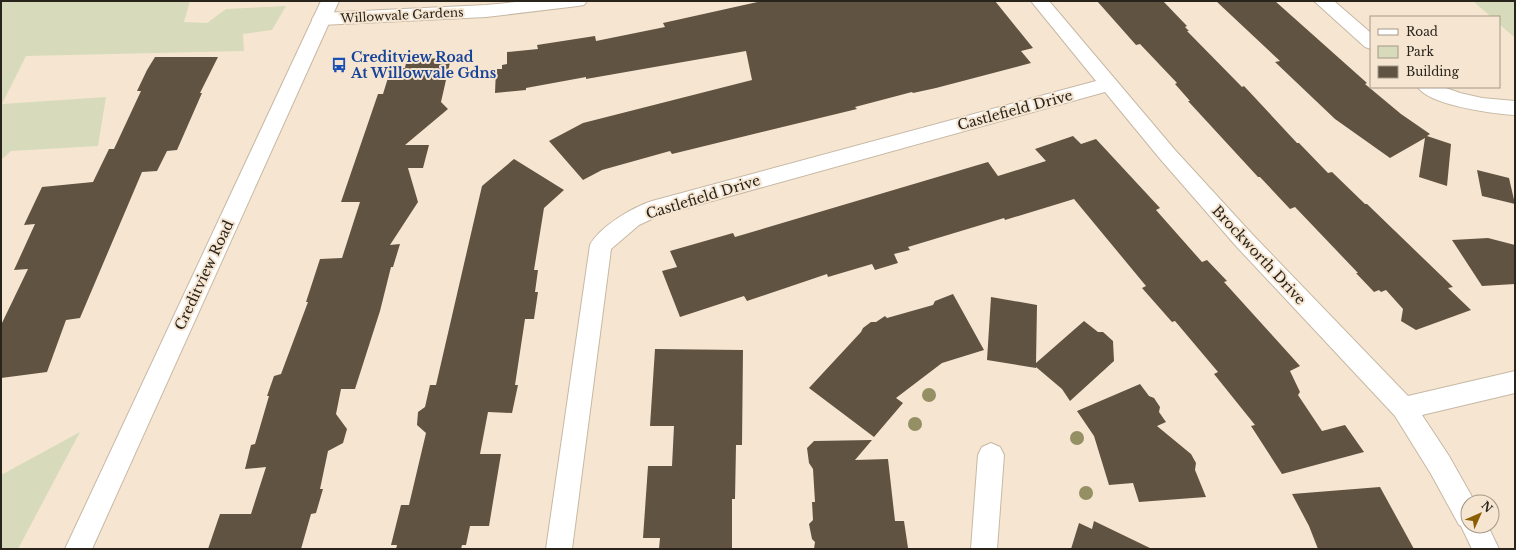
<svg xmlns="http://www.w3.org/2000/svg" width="1516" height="550" font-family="'Libre Baskerville',serif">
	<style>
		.green { fill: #d8dbbb }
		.building { fill: #605341 }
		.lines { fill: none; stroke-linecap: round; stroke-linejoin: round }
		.street-casing { stroke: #c7b8a4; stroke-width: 2 }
		.secondary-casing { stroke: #c7b8a4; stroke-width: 2 }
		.street { fill: #fff; fill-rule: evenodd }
		.secondary { fill: #fff; fill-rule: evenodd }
		.tree { fill: #958f64 }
		.labels { text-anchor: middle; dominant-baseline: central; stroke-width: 4; stroke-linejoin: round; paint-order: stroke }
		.far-street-label { font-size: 12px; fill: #28231b; stroke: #f6e6d1 }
		.transit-label { font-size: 14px; font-weight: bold; fill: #164399; stroke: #f6e6d1; text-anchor: start }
		.street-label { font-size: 14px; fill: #28231b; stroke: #f6e6d1 }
	</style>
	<rect width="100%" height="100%" fill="#f6e6d1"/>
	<path class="green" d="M 1,1 L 190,1 L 184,22 L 207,23 L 226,9 L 286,6 L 272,30 L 243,34 L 244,51 L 26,56 L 2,104 L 106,97 L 98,146 L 11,151 L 1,160 Z
		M 1473,1 L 1515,1 L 1515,38 L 1499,24 L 1499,17 L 1491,17 Z
		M 80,432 L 18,549 L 1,549 L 1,475 Z"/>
	<path class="building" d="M 762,1 L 995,1 L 1033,48 L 1021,51 L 1031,63 L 936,88 L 913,93 L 912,92 L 855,107 L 857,109 L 672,154 L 670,151 L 602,170 L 583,180 L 549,141 L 583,123 L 752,80 L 746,51 L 586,79 L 586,77 L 526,88 L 526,90 L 495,93 L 496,69 L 502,69 L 502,65 L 507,64 L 507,52 L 538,49 L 537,45 L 595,36 L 596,41 L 665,27 L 663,23 Z
		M 1097,1 L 1163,1 L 1187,26 L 1185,27 L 1189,31 L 1187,31 L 1242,87 L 1244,86 L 1297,143 L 1299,143 L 1328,173 L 1332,172 L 1365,204 L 1367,204 L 1453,287 L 1448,288 L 1471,310 L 1416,330 L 1401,321 L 1403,309 L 1386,290 L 1381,292 L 1379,290 L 1374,292 L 1356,273 L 1358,273 L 1295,207 L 1290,209 L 1260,177 L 1258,177 L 1188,101 L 1190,101 L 1175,84 L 1177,83 L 1140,44 L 1136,45 Z
		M 1216,1 L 1275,1 L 1367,83 L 1365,84 L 1401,114 L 1430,134 L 1427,136 L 1451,144 L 1447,186 L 1419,177 L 1425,138 L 1390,158 L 1335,119 L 1275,62 L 1280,61 Z
		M 155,57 L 218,57 L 200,93 L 202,93 L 177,150 L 167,151 L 157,171 L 142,172 L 80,318 L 66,320 L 47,372 L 1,378 L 1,325 L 28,269 L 14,270 L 35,224 L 24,225 L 42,187 L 93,182 L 109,149 L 114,149 L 141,91 L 137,91 L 147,70 Z
		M 451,58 L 441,102 L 448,109 L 405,145 L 429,145 L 423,168 L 408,168 L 418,202 L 390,245 L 400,244 L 393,267 L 391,267 L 380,311 L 355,389 L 341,389 L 336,414 L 347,429 L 343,443 L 328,451 L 320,489 L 323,489 L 316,513 L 311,514 L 301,549 L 208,549 L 220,514 L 251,514 L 266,467 L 245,469 L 251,445 L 255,444 L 269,396 L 267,396 L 274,376 L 281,374 L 308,302 L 306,302 L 320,259 L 342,258 L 360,202 L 341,202 L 378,94 L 383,94 L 391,68 L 405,68 L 406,63 L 415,63 L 416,59 Z
		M 1073,136 L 1081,144 L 1096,139 L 1160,208 L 1156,210 L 1202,262 L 1207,260 L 1227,281 L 1224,282 L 1300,366 L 1290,371 L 1300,392 L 1298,395 L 1322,431 L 1345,425 L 1364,452 L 1282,474 L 1251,426 L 1255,425 L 1214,374 L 1218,372 L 1175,321 L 1172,322 L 1142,288 L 1146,286 L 1074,199 L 1005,220 L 1004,218 L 908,247 L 910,250 L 894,254 L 898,263 L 875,270 L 872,264 L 828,277 L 827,274 L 747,301 L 744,296 L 680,317 L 662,271 L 677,267 L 670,251 L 733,233 L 735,237 L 988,162 L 998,176 L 1046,161 L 1035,149 Z
		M 514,159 L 564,190 L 544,208 L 534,270 L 538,270 L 535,292 L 538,292 L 534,319 L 525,319 L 515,385 L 518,385 L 512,413 L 488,412 L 480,454 L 501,454 L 489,526 L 470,526 L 466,545 L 462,545 L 461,549 L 396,549 L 397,545 L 391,545 L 401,505 L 409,505 L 426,433 L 417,425 L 418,412 L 425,407 L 430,385 L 436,385 L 482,186 Z
		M 1477,170 L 1509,178 L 1515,204 L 1482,196 Z
		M 1488,238 L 1515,245 L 1515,284 L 1482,286 L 1452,240 Z
		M 953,294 L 984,350 L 942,363 L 896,398 L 903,403 L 874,437 L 809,388 L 861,332 L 863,328 L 871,322 L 876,322 L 885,316 L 887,318 L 933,305 L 935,301 Z
		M 991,297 L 1037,305 L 1036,363 L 1084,321 L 1098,332 L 1103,332 L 1113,341 L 1114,361 L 1070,401 L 1062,389 L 1036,367 L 1036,368 L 987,360 Z
		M 655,349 L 743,350 L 742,445 L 736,445 L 735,499 L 732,499 L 732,549 L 659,549 L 660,538 L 643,538 L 648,466 L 672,466 L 674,426 L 650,426 Z
		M 1140,384 L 1149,396 L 1154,398 L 1160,407 L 1159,412 L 1166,422 L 1157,426 L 1191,454 L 1196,463 L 1195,470 L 1206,497 L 1139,502 L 1133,483 L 1109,485 L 1094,436 L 1077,411 Z
		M 872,440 L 855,460 L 888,459 L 895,521 L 904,521 L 908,548 L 814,549 L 815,542 L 812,539 L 809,524 L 813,520 L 812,502 L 815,502 L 813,469 L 809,463 L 807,448 L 814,441 Z
		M 1380,487 L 1414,549 L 1318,549 L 1309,526 L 1292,494 Z
		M 1094,521 L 1152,549 L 1071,549 L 1079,523 L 1092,529 Z"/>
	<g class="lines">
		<defs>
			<path id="street" d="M 527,1 L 587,1 L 584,5 L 578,6 L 486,17 L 321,25 L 315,23 L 312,19 L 315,15 L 321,13 L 486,5 Z
				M 1031,1 L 1049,1 L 1175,150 L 1252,234 L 1408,396 L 1515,371 L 1515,393 L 1422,415 L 1449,456 L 1475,502 L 1468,502 L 1468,526 L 1488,526 L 1499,549 L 1472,549 L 1461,526 L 1459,525 L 1431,474 L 1395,416 L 1236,246 L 1161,160 L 1105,92 L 658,216 L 639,225 L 611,249 L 572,549 L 546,549 L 590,245 C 599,227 633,207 652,201 L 1096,81 Z
				M 1314,1 L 1334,1 L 1371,33 L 1371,49 L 1365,47 Z
				M 1418,87 L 1443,87 L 1460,93 L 1482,98 L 1515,101 L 1515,115 C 1494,114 1428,105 1418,87 Z
				M 991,443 L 1000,447 L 1004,455 L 997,549 L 971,549 L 978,455 L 982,447 Z"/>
			<path id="secondary" d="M 321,1 L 339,1 L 92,549 L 65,549 Z"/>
		</defs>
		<use href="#street" class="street-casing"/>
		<use href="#secondary" class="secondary-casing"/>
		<use href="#street" class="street"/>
		<use href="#secondary" class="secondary"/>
	</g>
	<g class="tree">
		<circle cx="929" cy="395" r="7"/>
		<circle cx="915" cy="424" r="7"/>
		<circle cx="1077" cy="438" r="7"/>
		<circle cx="1086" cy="493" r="7"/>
	</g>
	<defs>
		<symbol id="bus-bare" viewBox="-9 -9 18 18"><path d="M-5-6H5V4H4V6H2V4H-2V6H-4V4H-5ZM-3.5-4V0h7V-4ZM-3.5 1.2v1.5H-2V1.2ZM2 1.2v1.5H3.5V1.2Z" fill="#1a4fb4" stroke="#f6e6d1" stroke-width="2.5" paint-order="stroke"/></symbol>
	</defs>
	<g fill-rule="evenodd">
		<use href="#bus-bare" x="328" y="54" width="22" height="22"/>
	</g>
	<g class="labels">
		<g class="far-street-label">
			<text transform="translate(402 15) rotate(-3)">Willowvale Gardens</text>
		</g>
		<g class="transit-label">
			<text x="351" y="57">Creditview Road<tspan x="351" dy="16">At Willowvale Gdns</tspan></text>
		</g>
		<g class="street-label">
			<text transform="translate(1015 110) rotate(-15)">Castlefield Drive</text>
			<text transform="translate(703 197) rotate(-17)">Castlefield Drive</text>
			<text transform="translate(1259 255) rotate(47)">Brockworth Drive</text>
			<text transform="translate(204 275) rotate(-65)">Creditview Road</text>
		</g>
	</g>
	<rect width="1516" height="550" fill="none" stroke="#28231b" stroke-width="4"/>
	<rect x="1370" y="16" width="130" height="72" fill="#f6e6d1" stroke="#a49888"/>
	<rect x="1378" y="29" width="20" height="6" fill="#ffffff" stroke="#a49888"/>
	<text x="1406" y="36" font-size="12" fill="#28231b">Road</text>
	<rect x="1378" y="46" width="20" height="12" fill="#d8dbbb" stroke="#a49888"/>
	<text x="1406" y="56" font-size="12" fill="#28231b">Park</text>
	<rect x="1378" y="66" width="20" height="12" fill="#605341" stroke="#a49888"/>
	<text x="1406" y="76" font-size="12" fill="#28231b">Building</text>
	<g transform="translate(1480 514) rotate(45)"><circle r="19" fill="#f6e6d1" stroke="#a49888"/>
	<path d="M0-3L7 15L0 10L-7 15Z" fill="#8c5e03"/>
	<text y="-6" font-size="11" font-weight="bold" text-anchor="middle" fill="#28231b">N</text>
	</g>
</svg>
